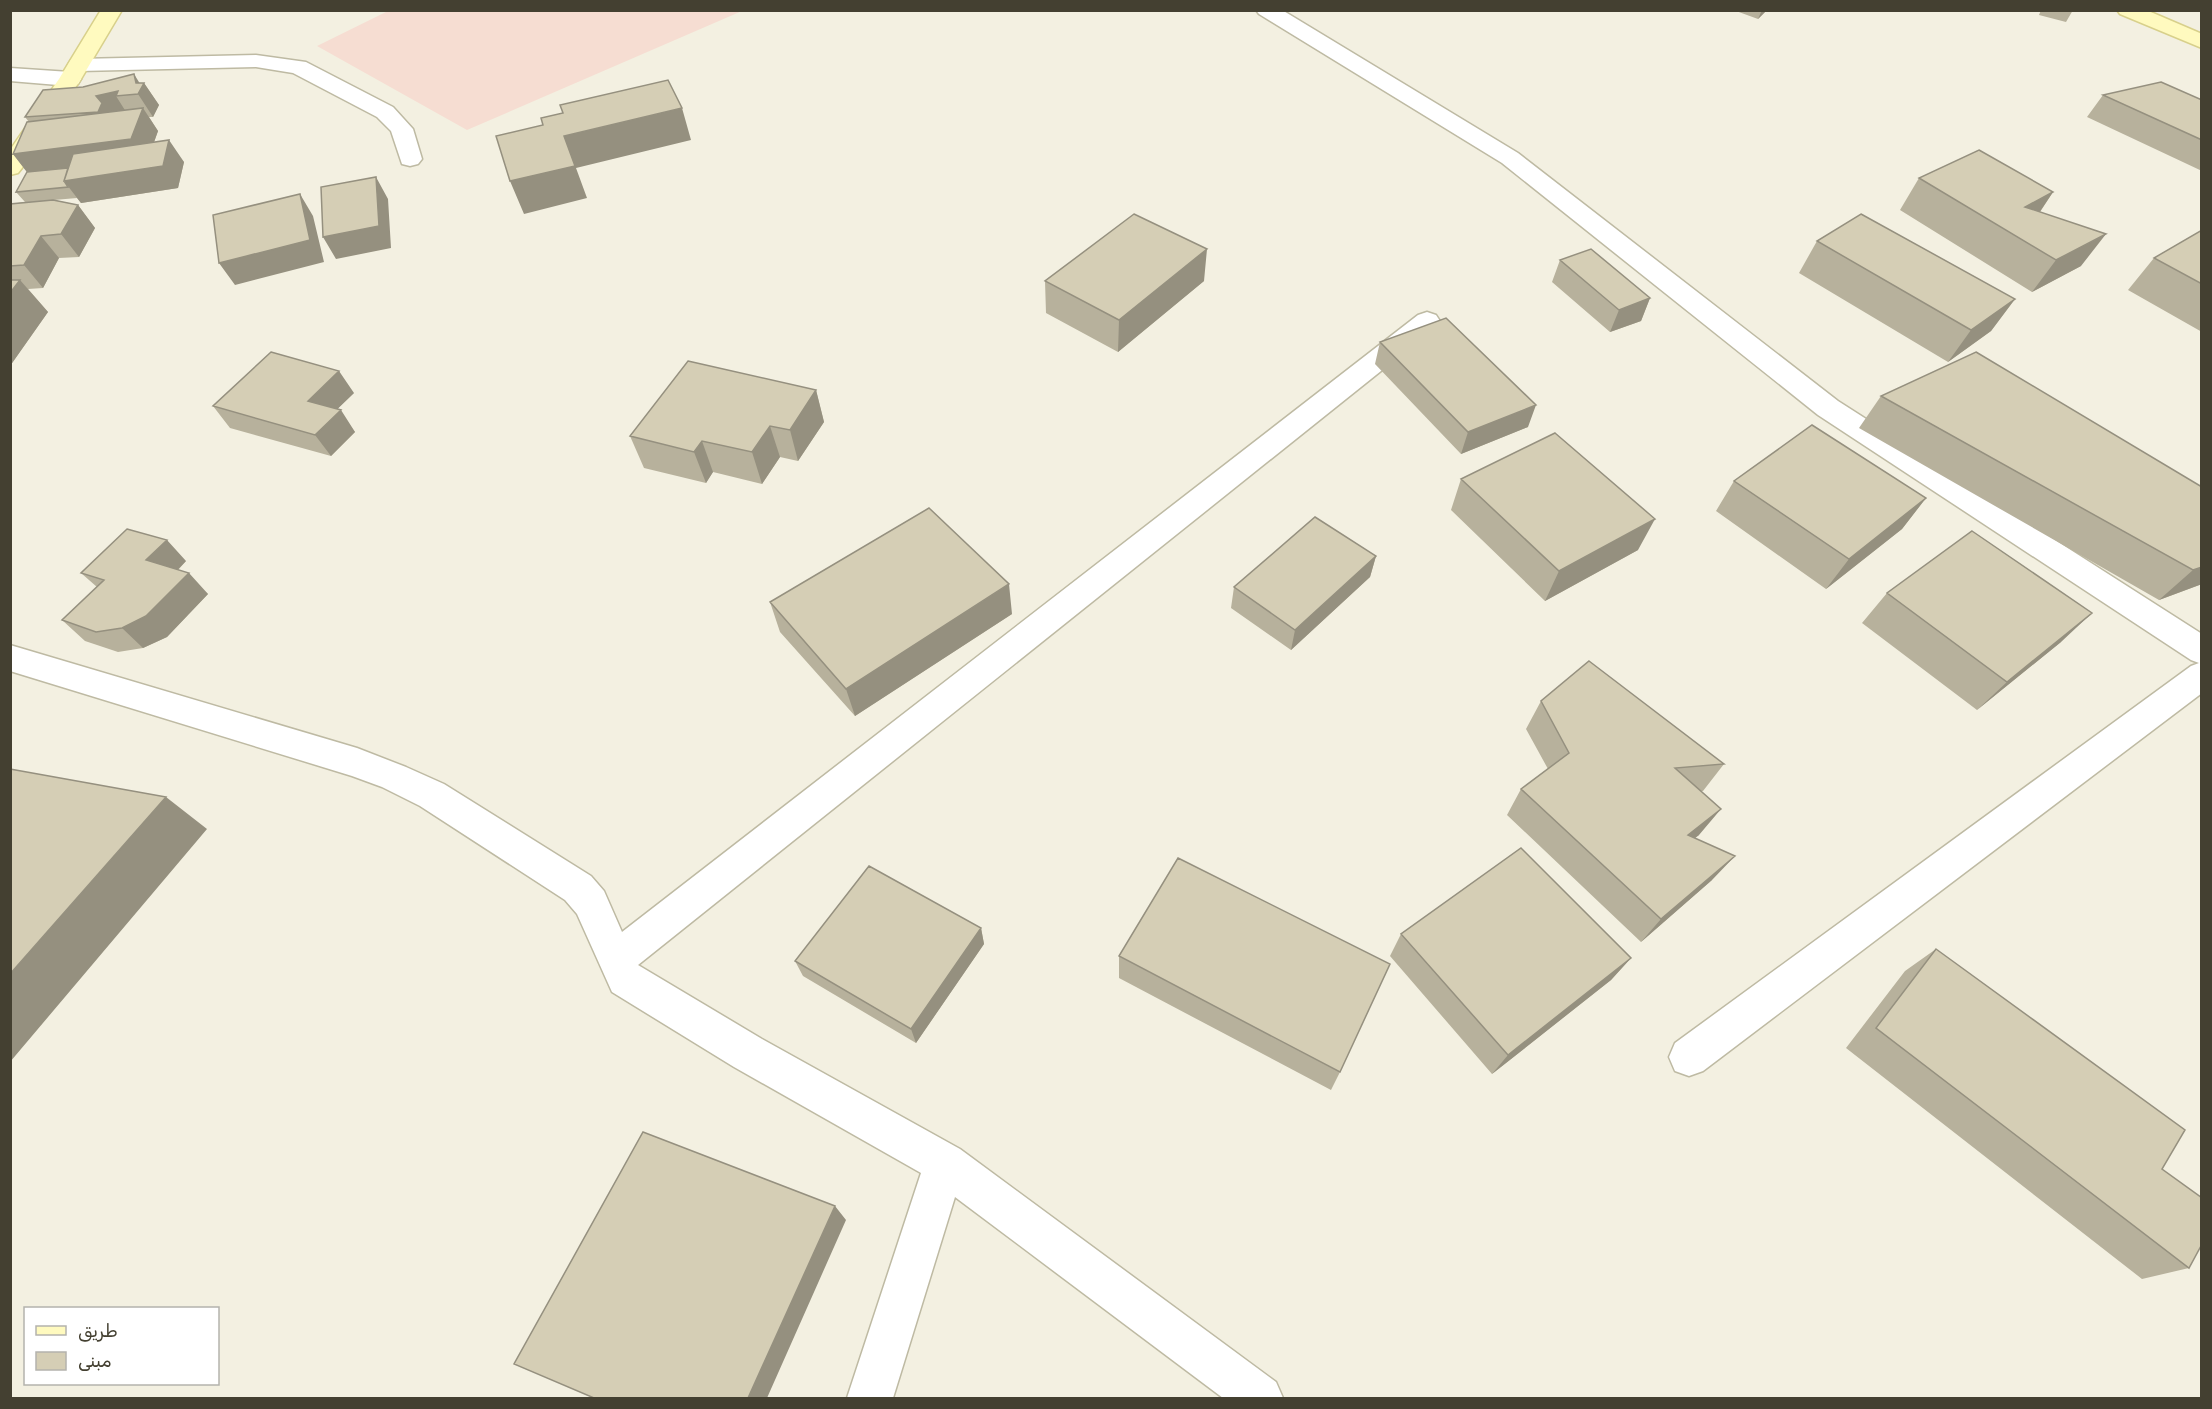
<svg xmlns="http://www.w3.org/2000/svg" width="2212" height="1409" font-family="Rubik,Vazirmatn,sans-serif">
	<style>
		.medical { fill: #f6ddd2 }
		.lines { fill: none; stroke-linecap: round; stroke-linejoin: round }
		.street-casing { stroke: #bebaa3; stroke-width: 3 }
		.secondary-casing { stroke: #d8d08b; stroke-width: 3 }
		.street { fill: #fff; fill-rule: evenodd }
		.secondary { fill: #fffabf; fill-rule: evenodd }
		.wall { fill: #b7b19c }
		.shaded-wall { fill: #95907f }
		.building { fill: #d5ceb5; stroke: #95907f; stroke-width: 1.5 }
	</style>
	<rect width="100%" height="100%" fill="#f3f0e1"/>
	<path class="medical" d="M 388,11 L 388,10 L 742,11 L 467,130 L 317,46 Z"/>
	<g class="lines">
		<defs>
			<path id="street" d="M 1256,10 L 1282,10 L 1518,153 L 1838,401 L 2202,634 L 2202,693 L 1703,1071 L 1689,1076 L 1675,1071 L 1669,1057 L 1675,1043 L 2191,666 L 2199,663 L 2191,660 L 1818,415 L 1502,163 L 1259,14 Z
				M 256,55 L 306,62 L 393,107 L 413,129 L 422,159 L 418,164 L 410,166 L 402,164 L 391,131 L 377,117 L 293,73 L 256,67 L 79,71 L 71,70 L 68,65 L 71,60 L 79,59 Z
				M 10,68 L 70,72 L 78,74 L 81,79 L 78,84 L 70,86 L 10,81 Z
				M 1427,312 L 1436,315 L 1440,321 L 1436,327 L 638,965 L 762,1039 L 960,1149 L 1276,1382 L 1283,1398 L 1223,1398 L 955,1197 L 893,1398 L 847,1398 L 921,1173 L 734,1067 L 612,992 L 577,914 L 565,900 L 420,806 L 382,787 L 352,776 L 10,671 L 10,645 L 357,748 L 406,767 L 444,784 L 591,876 L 604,891 L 622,932 L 1418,315 Z"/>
			<path id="secondary" d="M 101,10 L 122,10 L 81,79 L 22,168 L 18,173 L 10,175 L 10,150 L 59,79 Z
				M 2117,10 L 2146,10 L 2202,34 L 2202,48 L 2120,14 Z"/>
		</defs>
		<use href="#street" class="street-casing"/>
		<use href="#secondary" class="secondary-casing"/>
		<use href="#street" class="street"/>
		<use href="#secondary" class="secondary"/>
	</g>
	<path class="wall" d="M 1737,10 L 1767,10 L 1758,19 L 1736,11 Z
		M 2041,10 L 2073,10 L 2066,22 L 2039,15 Z
		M 140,83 L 144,83 L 159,105 L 153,117 L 149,117 L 158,131 L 154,142 L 184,162 L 178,188 L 81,203 L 77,198 L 54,200 L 78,205 L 95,228 L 79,257 L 59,258 L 43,288 L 28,289 L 48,312 L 10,366 L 10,204 L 25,202 L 16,192 L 27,172 L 13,154 L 29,122 L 25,117 Z
		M 2103,95 L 2202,100 L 2202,171 L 2087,117 Z
		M 1919,178 L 2053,192 L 2040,212 L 2081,266 L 2032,292 L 1900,210 Z
		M 2202,230 L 2202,332 L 2128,290 L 2154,258 Z
		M 1817,241 L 2015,299 L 1991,331 L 1948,362 L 1799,273 Z
		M 1560,260 L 1650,298 L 1641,321 L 1610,332 L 1552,282 Z
		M 1045,281 L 1204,281 L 1118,352 L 1046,313 Z
		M 1380,342 L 1528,427 L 1461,454 L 1375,364 Z
		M 816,390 L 824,422 L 798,461 L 780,457 L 762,484 L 713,472 L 706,483 L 644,468 L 630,436 Z
		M 354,393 L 337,409 L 355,432 L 331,456 L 230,428 L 213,406 Z
		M 1881,396 L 2202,487 L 2202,584 L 2159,600 L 1859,428 Z
		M 1461,479 L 1638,550 L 1545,601 L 1451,510 Z
		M 1734,481 L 1926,498 L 1902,529 L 1826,589 L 1716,511 Z
		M 1376,556 L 1370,577 L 1291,650 L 1231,608 L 1234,587 Z
		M 186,561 L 178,570 L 208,594 L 167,637 L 143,648 L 118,652 L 85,641 L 62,620 L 97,587 L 81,573 Z
		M 1887,593 L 2061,642 L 1977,710 L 1862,623 Z
		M 770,602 L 1012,614 L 855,716 L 780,632 Z
		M 1541,701 L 1724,764 L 1703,791 L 1700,791 L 1699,835 L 1695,838 L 1712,880 L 1641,942 L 1507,815 L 1521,789 L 1548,769 L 1526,729 Z
		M 981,928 L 984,944 L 916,1043 L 803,976 L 795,961 Z
		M 1401,934 L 1631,958 L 1611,980 L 1492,1074 L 1390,956 Z
		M 1936,949 L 2162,1169 L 2189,1268 L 2142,1279 L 1846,1048 L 1905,971 Z
		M 1119,956 L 1340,1072 L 1331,1090 L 1119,978 Z"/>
	<path class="shaded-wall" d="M 1762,10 L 1767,10 L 1758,19 Z
		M 134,74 L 142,87 L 144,83 L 159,105 L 153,117 L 138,94 Z
		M 118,91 L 116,96 L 128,115 L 114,134 L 98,112 L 96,96 Z
		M 143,108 L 158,131 L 147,162 L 169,140 L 184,162 L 178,188 L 81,203 L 64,181 L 30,176 L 13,154 Z
		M 682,108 L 691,140 L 576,168 L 587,198 L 524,214 L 510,181 L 564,136 Z
		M 376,177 L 388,199 L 391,248 L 336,259 L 323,237 Z
		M 2053,192 L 2031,225 L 2025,207 Z
		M 300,194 L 313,216 L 324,262 L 235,285 L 219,263 Z
		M 78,205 L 95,228 L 79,257 L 61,234 Z
		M 2106,234 L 2081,266 L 2032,292 L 2056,260 Z
		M 41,236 L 59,258 L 43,288 L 24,265 Z
		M 1207,249 L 1204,281 L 1118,352 L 1119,320 Z
		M 20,280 L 48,312 L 10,366 L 10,293 Z
		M 1650,298 L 1641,321 L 1610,332 L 1619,310 Z
		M 2015,299 L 1991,331 L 1948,362 L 1971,330 Z
		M 339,371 L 354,393 L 323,423 L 308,401 Z
		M 816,390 L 824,422 L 798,461 L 790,430 Z
		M 1536,405 L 1528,427 L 1461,454 L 1468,432 Z
		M 341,410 L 355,432 L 331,456 L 315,435 Z
		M 770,426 L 780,457 L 762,484 L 752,452 Z
		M 702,441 L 713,472 L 706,483 L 694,452 Z
		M 1926,498 L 1902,529 L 1826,589 L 1849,559 Z
		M 1655,519 L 1638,550 L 1545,601 L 1559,571 Z
		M 167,540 L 186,561 L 167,581 L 146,560 Z
		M 1376,556 L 1370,577 L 1291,650 L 1295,630 Z
		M 2202,567 L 2202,584 L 2159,600 L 2193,570 Z
		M 189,573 L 208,594 L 167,637 L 143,648 L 122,628 Z
		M 1009,584 L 1012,614 L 855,716 L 846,689 Z
		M 2092,613 L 2061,642 L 1977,710 L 2007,682 Z
		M 166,797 L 207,829 L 10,1062 L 10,974 Z
		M 1721,809 L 1699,835 L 1667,859 L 1688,835 Z
		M 1735,856 L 1712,880 L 1641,942 L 1661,919 Z
		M 981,928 L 984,944 L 916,1043 L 911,1029 Z
		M 1631,958 L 1611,980 L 1492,1074 L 1508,1055 Z
		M 835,1206 L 846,1220 L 767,1398 L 748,1398 Z"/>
	<path class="building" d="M 134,74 L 136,83 L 144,83 L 138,94 L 116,96 L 118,91 L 96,96 L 102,103 L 98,112 L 25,117 L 43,90 L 83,87 Z
		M 668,80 L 682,108 L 564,136 L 575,166 L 510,181 L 496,136 L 543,125 L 541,118 L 563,113 L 560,105 Z
		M 2161,82 L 2202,100 L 2202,140 L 2103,95 Z
		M 143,108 L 131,139 L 13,154 L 27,122 Z
		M 169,140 L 163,166 L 64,181 L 73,154 Z
		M 1979,150 L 2053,192 L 2025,207 L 2106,234 L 2056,260 L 1919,178 Z
		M 68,168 L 64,181 L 68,187 L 16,192 L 27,172 Z
		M 376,177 L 379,226 L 323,237 L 321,187 Z
		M 300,194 L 310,240 L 219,263 L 213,215 Z
		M 53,200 L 78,205 L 61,234 L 41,236 L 24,265 L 10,266 L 10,204 Z
		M 1134,214 L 1207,249 L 1119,320 L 1045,281 Z
		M 1861,214 L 2015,299 L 1971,330 L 1817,241 Z
		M 2202,230 L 2202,284 L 2154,258 Z
		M 1591,249 L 1650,298 L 1619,310 L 1560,260 Z
		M 10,280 L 20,280 L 10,293 Z
		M 1446,318 L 1536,405 L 1468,432 L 1380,342 Z
		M 271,352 L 339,371 L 308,401 L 341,410 L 315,435 L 213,406 Z
		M 1976,352 L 2202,487 L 2202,567 L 2193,570 L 1881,396 Z
		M 688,361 L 816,390 L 790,430 L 770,426 L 752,452 L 702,441 L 694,452 L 630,436 Z
		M 1812,425 L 1926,498 L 1849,559 L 1734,481 Z
		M 1555,433 L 1655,519 L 1559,571 L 1461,479 Z
		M 929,508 L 1009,584 L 846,689 L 770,602 Z
		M 1315,517 L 1376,556 L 1295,630 L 1234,587 Z
		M 127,529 L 167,540 L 146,560 L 189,573 L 146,616 L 122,628 L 96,632 L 62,620 L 104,580 L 81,573 Z
		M 1972,531 L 2092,613 L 2007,682 L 1887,593 Z
		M 1589,661 L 1724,764 L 1675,768 L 1721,809 L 1688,835 L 1735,856 L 1661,919 L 1521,789 L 1569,753 L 1541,701 Z
		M 10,769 L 166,797 L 10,974 Z
		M 1521,848 L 1631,958 L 1508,1055 L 1401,934 Z
		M 1178,858 L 1390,964 L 1340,1072 L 1119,956 Z
		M 869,866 L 981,928 L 911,1029 L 795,961 Z
		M 1936,949 L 2185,1130 L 2162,1169 L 2202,1198 L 2202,1244 L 2189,1268 L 1876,1028 Z
		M 643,1132 L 835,1206 L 748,1398 L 594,1398 L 514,1364 Z"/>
	<rect width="2212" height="1409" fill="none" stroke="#444031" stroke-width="24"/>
	<rect x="24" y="1307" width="195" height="78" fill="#ffffff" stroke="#b4b3ad" stroke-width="1.5"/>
	<rect x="36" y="1326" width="30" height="9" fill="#fffabf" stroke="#b4b3ad" stroke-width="1.5"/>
	<text x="78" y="1337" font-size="18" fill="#444031">طريق</text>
	<rect x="36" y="1352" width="30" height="18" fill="#d5ceb5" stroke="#b4b3ad" stroke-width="1.5"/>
	<text x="78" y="1367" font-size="18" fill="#444031">مبنى</text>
</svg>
